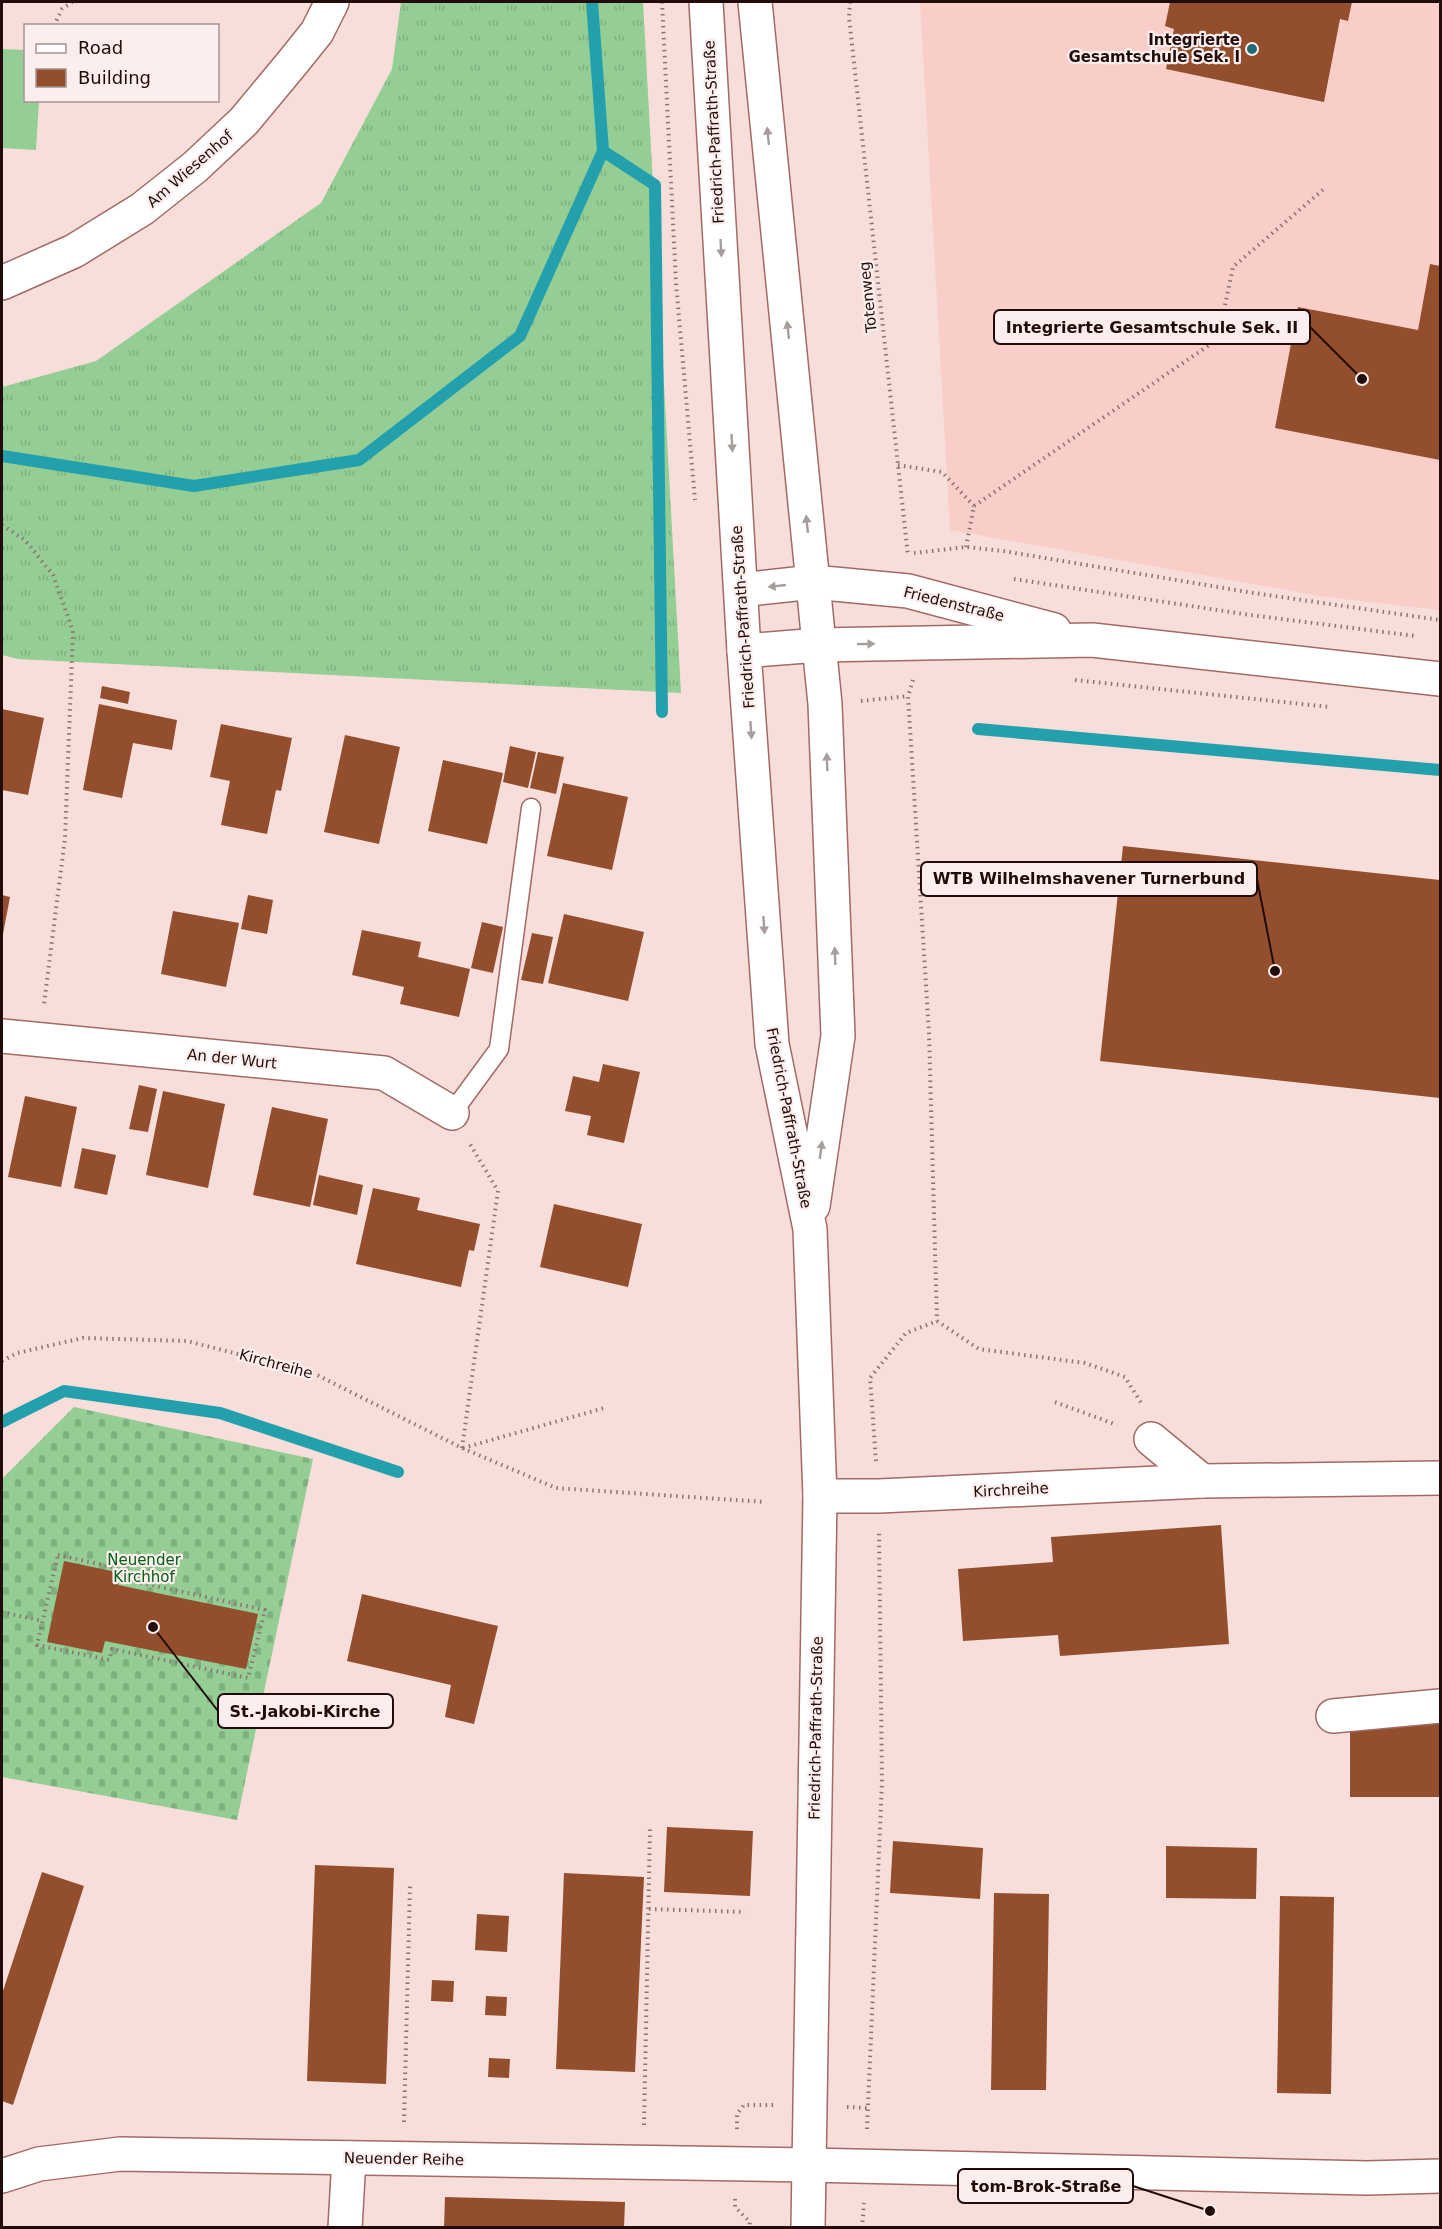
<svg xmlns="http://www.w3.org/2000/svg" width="1442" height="2229" viewBox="0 0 1442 2229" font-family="'DejaVu Sans',sans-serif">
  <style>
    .built { fill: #f9cec9 }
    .grass { fill: url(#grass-tufts) }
    .cemetery { fill: url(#cemetery-stones) }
    .pitch { fill: #94ce95 }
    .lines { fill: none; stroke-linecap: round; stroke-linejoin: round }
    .stream { stroke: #23a0ac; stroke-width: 12 }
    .building { fill: #934e2d }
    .service-casing { stroke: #a26a65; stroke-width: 21 }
    .minor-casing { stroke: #a26a65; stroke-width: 36 }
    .tertiary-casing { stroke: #a26a65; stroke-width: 36 }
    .secondary-casing { stroke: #a26a65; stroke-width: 36 }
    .path { stroke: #8a7371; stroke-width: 4; stroke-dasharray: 1.5 4.5; stroke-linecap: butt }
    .service { stroke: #fff; stroke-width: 18 }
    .minor { stroke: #fff; stroke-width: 33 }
    .tertiary { stroke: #fff; stroke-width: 33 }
    .secondary { stroke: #fff; stroke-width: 33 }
    .oneway { fill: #a69e9d }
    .poi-dot { fill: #1f6b72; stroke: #fceeed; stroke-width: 2 }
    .labels { text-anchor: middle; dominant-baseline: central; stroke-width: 4.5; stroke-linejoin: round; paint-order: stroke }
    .poi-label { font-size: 15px; font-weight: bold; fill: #210c0b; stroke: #fceeed; text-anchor: end }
    .street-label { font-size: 15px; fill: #210c0b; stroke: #fceeed }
    .park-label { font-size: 15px; fill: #005f15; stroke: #fceeed }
    .leader { fill: none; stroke: #210c0b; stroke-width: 2 }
    .callout-dot { fill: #210c0b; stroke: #fceeed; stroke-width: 2 }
    .callout { fill: #fceeed; stroke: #210c0b; stroke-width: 2 }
    .callout-label { font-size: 16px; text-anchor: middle; font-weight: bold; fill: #210c0b }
  </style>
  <defs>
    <pattern id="grass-tufts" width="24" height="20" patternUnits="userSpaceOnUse" patternTransform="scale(1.5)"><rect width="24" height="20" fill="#94ce95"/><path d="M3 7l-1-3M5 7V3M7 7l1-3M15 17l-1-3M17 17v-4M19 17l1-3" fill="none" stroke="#7fb07f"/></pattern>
    <pattern id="cemetery-stones" width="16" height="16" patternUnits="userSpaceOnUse" patternTransform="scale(1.5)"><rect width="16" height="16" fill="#94ce95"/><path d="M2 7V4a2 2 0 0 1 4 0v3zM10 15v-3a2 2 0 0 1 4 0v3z" fill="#7fb07f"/></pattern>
  </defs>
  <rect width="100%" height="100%" fill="#f8dedb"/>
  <path class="built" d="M920,2H1440V610L1325,597L950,530Z"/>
  <path class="grass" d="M401,2H643L681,693L18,659L2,655V387L96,361L321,203L392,69Z"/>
  <path class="cemetery" d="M74,1407L313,1459L237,1820L2,1777V1479Z"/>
  <path class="pitch" d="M2,49L25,50L26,100L39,101L36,150L2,148Z"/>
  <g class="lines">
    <g class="stream">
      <path d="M603,151L655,185L662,712"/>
      <path d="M2,456L194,486L359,460L520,336L603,151L592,2"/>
      <path d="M978,729L1440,770"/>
      <path d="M2,1422L64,1391L220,1413L398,1472"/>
    </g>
  </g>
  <g class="building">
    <path d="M1170,2H1352L1348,21L1340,19L1324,102L1166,69L1174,29L1165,26Z"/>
    <path d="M1430,264L1440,266V460L1275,428L1298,307L1418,330Z"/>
    <path d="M102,686L130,692L128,704L100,698Z"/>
    <path d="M99,704L177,720L172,750L133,743L122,798L83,790Z"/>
    <path d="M2,709L44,718L28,795L2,790Z"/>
    <path d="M221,724L292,738L281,791L276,790L267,834L221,825L230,781L210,777Z"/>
    <path d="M345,735L400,747L379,844L324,832Z"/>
    <path d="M510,746L536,752L528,788L503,782Z"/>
    <path d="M538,752L564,757L556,794L530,788Z"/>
    <path d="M443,760L503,773L487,844L428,831Z"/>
    <path d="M563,783L628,797L612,870L547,856Z"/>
    <path d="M1123,846L1440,880V1098L1100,1061Z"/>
    <path d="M2,895L10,897L3,934H2Z"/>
    <path d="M248,895L273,900L267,934L241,929Z"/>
    <path d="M173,911L239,923L226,987L161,974Z"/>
    <path d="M564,914L644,932L628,1001L548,983Z"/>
    <path d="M482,922L503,927L493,973L471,968Z"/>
    <path d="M362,930L421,942L418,957L470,969L459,1017L400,1004L404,987L352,975Z"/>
    <path d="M532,933L553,937L543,984L521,980Z"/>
    <path d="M603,1064L640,1072L624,1143L587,1135L591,1116L565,1111L573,1076L599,1082Z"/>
    <path d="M139,1085L157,1089L148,1132L129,1129Z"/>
    <path d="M163,1091L225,1104L208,1188L146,1175Z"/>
    <path d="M25,1096L77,1107L61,1187L8,1177Z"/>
    <path d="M272,1107L328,1119L310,1207L253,1195Z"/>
    <path d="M82,1148L116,1155L107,1195L74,1188Z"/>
    <path d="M319,1175L363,1185L357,1215L313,1205Z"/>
    <path d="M373,1188L420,1198L417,1210L480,1224L474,1251L469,1250L461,1287L356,1264Z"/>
    <path d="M554,1204L642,1224L628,1287L540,1267Z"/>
    <path d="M1221,1525L1229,1644L1060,1656L1058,1635L963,1641L958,1569L1053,1562L1051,1537Z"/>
    <path d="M64,1561L121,1573L118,1585L258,1614L246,1669L105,1641L102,1653L47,1642Z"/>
    <path d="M362,1594L498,1626L474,1724L445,1717L451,1685L347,1661Z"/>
    <rect x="1350" y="1722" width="90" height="75"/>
    <path d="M667,1827L753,1831L750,1896L664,1892Z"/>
    <path d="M893,1841L983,1848L980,1899L890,1893Z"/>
    <path d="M1166,1846L1257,1848L1256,1899L1166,1898Z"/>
    <path d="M315,1865L394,1868L386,2084L307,2081Z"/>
    <path d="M42,1872L84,1886L13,2105L2,2101V1994Z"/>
    <path d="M564,1873L644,1877L635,2072L556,2069Z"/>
    <path d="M994,1893L1049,1894L1046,2090H991Z"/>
    <path d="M1280,1896L1334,1897L1331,2094L1277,2093Z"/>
    <path d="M477,1914L509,1916L507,1952L475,1950Z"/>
    <path d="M432,1980L454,1981L453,2002L431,2001Z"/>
    <path d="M486,1996L507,1997L506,2016L485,2015Z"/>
    <path d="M489,2058L510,2059L509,2078L488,2077Z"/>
    <path d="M445,2197L625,2202L624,2228H444Z"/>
  </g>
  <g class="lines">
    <defs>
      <path id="service" d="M452,1113L499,1049L531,808"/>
      <g id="minor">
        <path d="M2,283L74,251L142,209L195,167L244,121L293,62L317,32L332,2"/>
        <path d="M2,1036L384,1073L452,1113"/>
        <path d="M1151,1439L1202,1481"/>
        <path d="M820,1496H879L1202,1481L1440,1478"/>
        <path d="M1333,1716L1440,1706"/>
        <path d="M2,2176L39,2164L120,2154L809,2165"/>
        <path d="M345,2228L349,2158"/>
      </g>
      <path id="tertiary" d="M809,2165L1367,2178L1440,2176"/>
      <g id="secondary">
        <path d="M706,2L744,651L772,1044L810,1229L820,1496L808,2228"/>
        <path d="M755,2L825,704L838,1036L813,1206"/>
        <path d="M741,590L813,582L908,591L1054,630"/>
        <path d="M744,651L819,645L1092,640L1440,679"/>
      </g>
    </defs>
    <use href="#service" class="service-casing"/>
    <use href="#minor" class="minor-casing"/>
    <use href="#tertiary" class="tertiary-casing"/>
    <use href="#secondary" class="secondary-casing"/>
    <g class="path">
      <path d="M662,2L676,283L695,500"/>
      <path d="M850,2L849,17L908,556"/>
      <path d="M54,26L62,9L72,2"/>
      <path d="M898,465L942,472L974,506"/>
      <path d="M2,525L25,540L53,575L73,631L65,838L44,1004"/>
      <path d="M966,547L974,506L1218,339L1233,267L1325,188"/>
      <path d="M914,553L966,547L1003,551L1254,593L1440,620"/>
      <path d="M1014,579L1250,615L1416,636"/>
      <path d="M913,680L908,696L929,1034L937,1321"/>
      <path d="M1075,680L1330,707"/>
      <path d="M861,701L908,696"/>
      <path d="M937,1321L979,1349L1085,1363L1125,1377L1143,1406"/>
      <path d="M2,1361L17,1353L83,1338L187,1341L315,1374L462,1448L556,1488L765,1502"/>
      <path d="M1055,1402L1117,1425"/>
      <path d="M462,1448L498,1191L470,1144"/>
      <path d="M463,1448L604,1408"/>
      <path d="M876,1461L870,1378L906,1333L937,1321"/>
      <path d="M58,1555L126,1570L124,1579L265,1610L248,1678L112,1649L109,1660L37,1645Z"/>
      <path d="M2,1612L42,1621"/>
      <path d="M649,1909L745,1912"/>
      <path d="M847,2107L868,2108"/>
      <path d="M404,2122L410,1886"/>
      <path d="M644,2125L650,1829"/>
      <path d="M737,2129V2114L744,2105H774"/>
      <path d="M867,2129L882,1782L879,1531"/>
      <path d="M735,2199V2207L750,2222L749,2228"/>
      <path d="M862,2228L864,2203"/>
    </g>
    <use href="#service" class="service"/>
    <use href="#minor" class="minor"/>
    <use href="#tertiary" class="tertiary"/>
    <use href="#secondary" class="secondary"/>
  </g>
  <defs><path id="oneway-solid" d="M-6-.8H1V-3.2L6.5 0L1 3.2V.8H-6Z" transform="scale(1.5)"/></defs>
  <g class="oneway">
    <use href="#oneway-solid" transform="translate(768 136) rotate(-96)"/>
    <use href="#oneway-solid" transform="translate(721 248) rotate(87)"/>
    <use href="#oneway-solid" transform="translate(788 330) rotate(-96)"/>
    <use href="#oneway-solid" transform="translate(732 443) rotate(87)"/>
    <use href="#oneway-solid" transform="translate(807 524) rotate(-96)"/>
    <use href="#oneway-solid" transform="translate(777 586) rotate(174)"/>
    <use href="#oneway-solid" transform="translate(866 644) rotate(-1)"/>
    <use href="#oneway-solid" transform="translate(751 730) rotate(86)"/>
    <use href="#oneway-solid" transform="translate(827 762) rotate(-92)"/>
    <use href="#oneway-solid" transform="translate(764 925) rotate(86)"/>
    <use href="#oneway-solid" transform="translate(835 956) rotate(-92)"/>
    <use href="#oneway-solid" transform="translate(821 1150) rotate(-82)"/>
  </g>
  <circle class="poi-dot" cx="1252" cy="49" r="6"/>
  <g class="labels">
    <g class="poi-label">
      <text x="1240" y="40">Integrierte<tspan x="1240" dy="17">Gesamtschule Sek. I</tspan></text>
    </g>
    <g class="street-label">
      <text transform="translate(714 132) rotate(-93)">Friedrich-Paffrath-Straße</text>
      <text transform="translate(190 169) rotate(-41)">Am Wiesenhof</text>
      <text transform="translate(868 297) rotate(-96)">Totenweg</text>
      <text transform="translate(954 604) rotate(14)">Friedenstraße</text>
      <text transform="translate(743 617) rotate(-94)">Friedrich-Paffrath-Straße</text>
      <text transform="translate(232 1059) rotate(6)">An der Wurt</text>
      <text transform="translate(789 1118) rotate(79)">Friedrich-Paffrath-Straße</text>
      <text transform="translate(276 1364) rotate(15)">Kirchreihe</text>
      <text transform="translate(1011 1490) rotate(-3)">Kirchreihe</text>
      <text transform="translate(816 1728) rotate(-89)">Friedrich-Paffrath-Straße</text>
      <text transform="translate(404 2159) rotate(1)">Neuender Reihe</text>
    </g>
    <g class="park-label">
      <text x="144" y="1560">Neuender<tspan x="144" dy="17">Kirchhof</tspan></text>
    </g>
  </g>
  <path class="leader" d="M1362 379L1310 327M1275 971L1257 879M153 1627L218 1711M1210 2211L1133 2186"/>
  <g class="callout-dot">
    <circle cx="1362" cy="379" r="6"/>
    <circle cx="1275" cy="971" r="6"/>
    <circle cx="153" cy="1627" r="6"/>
    <circle cx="1210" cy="2211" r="6"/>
  </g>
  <g class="callout">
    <rect x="994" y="310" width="316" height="34" rx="6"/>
    <rect x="921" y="862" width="336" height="34" rx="6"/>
    <rect x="218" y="1694" width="175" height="34" rx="6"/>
    <rect x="958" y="2169" width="175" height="34" rx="6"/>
  </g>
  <g class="callout-label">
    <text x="1152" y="333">Integrierte Gesamtschule Sek. II</text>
    <text x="1089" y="884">WTB Wilhelmshavener Turnerbund</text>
    <text x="305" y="1717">St.-Jakobi-Kirche</text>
    <text x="1046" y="2192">tom-Brok-Straße</text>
  </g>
  <rect width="1442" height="2229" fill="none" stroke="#210c0b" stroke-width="6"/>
  <rect x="24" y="24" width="195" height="78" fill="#fceeed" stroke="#a49493" stroke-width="1.5"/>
  <rect x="36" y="44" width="30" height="9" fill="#ffffff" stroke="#a49493" stroke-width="1.5"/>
  <text x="78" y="54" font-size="18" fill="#210c0b">Road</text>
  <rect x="36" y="69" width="30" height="18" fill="#934e2d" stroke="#a49493" stroke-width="1.5"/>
  <text x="78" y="84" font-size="18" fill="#210c0b">Building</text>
</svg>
